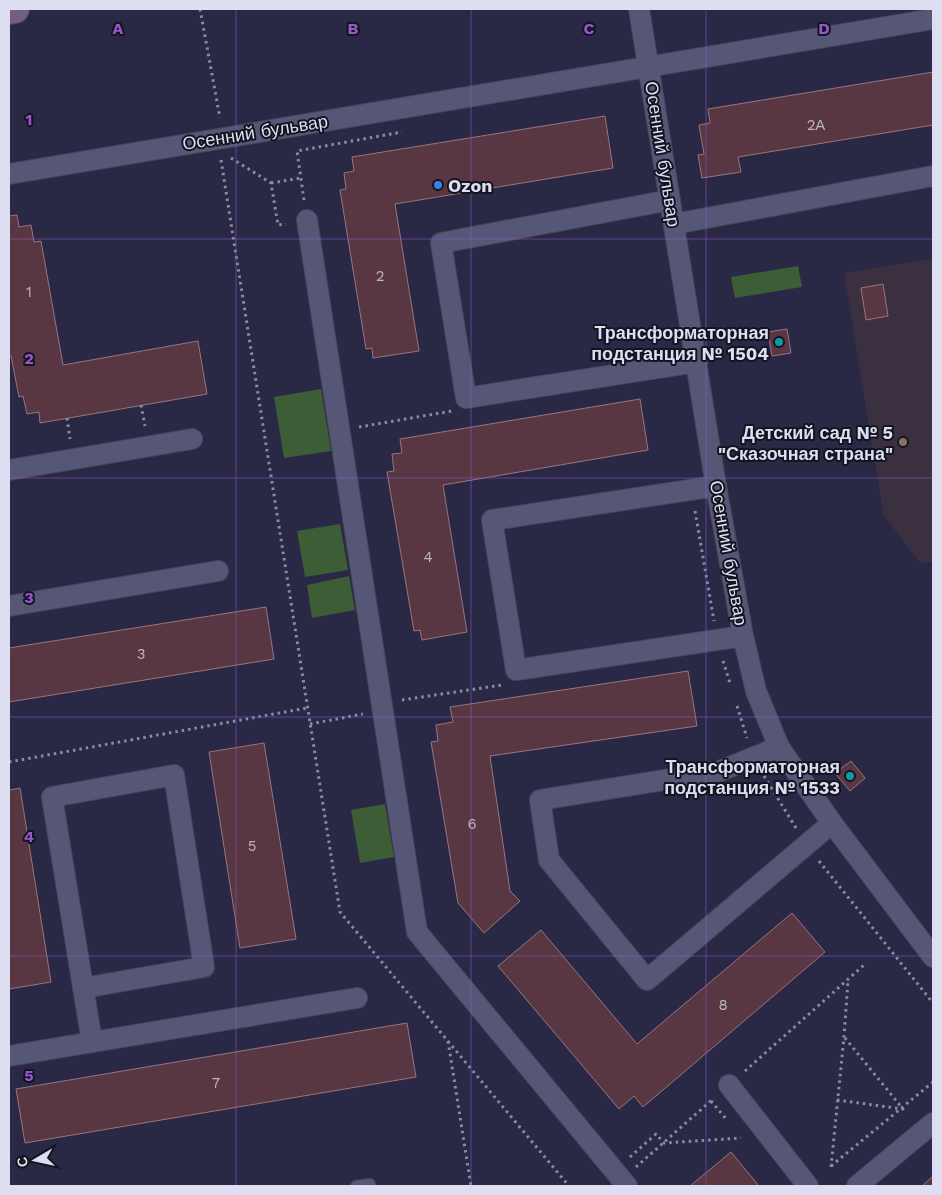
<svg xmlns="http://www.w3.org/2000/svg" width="942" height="1195" viewBox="0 0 942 1195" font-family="'Work Sans',sans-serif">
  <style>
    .education { fill: #3a303f }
    .green { fill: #3d5d36 }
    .building { fill: #583742; stroke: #9a7480 }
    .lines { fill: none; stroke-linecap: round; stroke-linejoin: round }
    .lane-casing { stroke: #48465e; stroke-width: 12 }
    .street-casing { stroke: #48465e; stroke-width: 22 }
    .secondary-casing { stroke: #48465e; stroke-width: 30 }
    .path { stroke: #8b8ba2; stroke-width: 3; stroke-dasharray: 2.5 4; stroke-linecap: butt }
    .lane { stroke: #565776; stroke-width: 10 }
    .street { stroke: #565776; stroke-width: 20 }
    .secondary { stroke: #735e86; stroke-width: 28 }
    .grid { fill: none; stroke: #9458cc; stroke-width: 1; stroke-opacity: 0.55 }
    .shop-dot { fill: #3f7fe0; stroke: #141420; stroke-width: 2 }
    .culture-dot { fill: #0f9aa8; stroke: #141420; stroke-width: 2 }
    .education-dot { fill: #8d6e63; stroke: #141420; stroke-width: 2 }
    .labels { text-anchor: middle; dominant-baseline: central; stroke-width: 4; stroke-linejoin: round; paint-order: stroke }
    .number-label { font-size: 15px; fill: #bcb4c5 }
    .street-label { font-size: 18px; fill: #dddef1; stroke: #141420 }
    .poi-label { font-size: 18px; font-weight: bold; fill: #dddef1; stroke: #141420; text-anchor: end }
    .grid-label { font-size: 16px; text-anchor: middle; font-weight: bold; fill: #9458cc; stroke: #141420; stroke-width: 4; stroke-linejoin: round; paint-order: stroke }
  </style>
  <rect width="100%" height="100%" fill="#292945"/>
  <path class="education" d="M933,259V561L921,564L884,516L844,273Z"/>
  <g class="green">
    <path d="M798,266L802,287L735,298L731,277Z"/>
    <path d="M321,389L331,451L284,458L274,397Z"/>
    <path d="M340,524L348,570L305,577L297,531Z"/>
    <path d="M349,576L355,610L312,618L307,585Z"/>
    <path d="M385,804L394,857L360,863L351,810Z"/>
  </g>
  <g class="building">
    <path d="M933,72V125L738,157L741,172L702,178L698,155L704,154L699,125L710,123L708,109Z"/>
    <path d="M605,116L613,168L395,204L419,351L373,358L372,348L366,349L340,190L346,189L344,173L354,171L352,157Z"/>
    <path d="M17,215L19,227L31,225L34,242L41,241L63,365L198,341L207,394L40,423L39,412L27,414L23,396L19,397L11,356H9V216Z"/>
    <path d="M883,284L888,316L866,320L861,288Z"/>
    <path d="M787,329L791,353L772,356L768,332Z"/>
    <path d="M640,399L648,450L443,485L467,632L422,640L420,630L414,631L387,472L394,471L392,454L402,453L400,439Z"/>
    <path d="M266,607L274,659L9,702V648Z"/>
    <path d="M688,671L697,726L490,756L510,891L520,901L484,933L458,903L431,742L438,741L436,725L453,722L450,707Z"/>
    <path d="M264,743L296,939L240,948L209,752Z"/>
    <path d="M851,761L865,778L850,791L835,773Z"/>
    <path d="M20,788L51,982L9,989V790Z"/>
    <path d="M792,913L825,952L643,1107L634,1096L619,1109L498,966L541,930L637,1044Z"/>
    <path d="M407,1023L416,1077L25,1143L16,1089Z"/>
    <path d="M731,1152L759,1186H690Z"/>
    <path d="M933,1176V1186H922Z"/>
  </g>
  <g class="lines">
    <defs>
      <path id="lane" d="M356,1186L370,1184V1186"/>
      <g id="street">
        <path d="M639,9L716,486L743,636L756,691L779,747L832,823L933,957"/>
        <path d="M9,174L933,19"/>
        <path d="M670,200L441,243L466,398L697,362"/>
        <path d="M307,220L417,932L627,1186"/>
        <path d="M674,224L933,176"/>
        <path d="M9,470L192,439"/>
        <path d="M716,486L492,520L516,670L743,636"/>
        <path d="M9,606L218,571"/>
        <path d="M779,747L720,771L540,800L549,860L647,980L832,823"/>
        <path d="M83,988L204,967L174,775L52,797L92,1042"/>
        <path d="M9,1056L357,998"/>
        <path d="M729,1085L808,1186"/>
        <path d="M857,1186L933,1123"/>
      </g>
      <path id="secondary" d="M9,10L15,9"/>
    </defs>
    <use href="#lane" class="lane-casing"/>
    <use href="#street" class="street-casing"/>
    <use href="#secondary" class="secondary-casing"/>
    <g class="path">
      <path d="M200,9L220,118"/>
      <path d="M231,158L271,183L278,225L286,224"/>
      <path d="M221,160L340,912L569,1186"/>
      <path d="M271,183L301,178"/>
      <path d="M304,200L297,151L402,132"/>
      <path d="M141,405L145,426"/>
      <path d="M67,418L70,439"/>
      <path d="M359,427L452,411"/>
      <path d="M695,511L714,621"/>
      <path d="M723,661L730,683"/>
      <path d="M402,700L502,685"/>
      <path d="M737,706L747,738"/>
      <path d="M310,724L363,714"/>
      <path d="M9,762L307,708"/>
      <path d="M764,776L796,828"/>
      <path d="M819,861L933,1003"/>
      <path d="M448,1041L471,1186"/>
      <path d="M745,1071L864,965"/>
      <path d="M837,1100L903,1109L845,1038"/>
      <path d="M711,1101L727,1120"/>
      <path d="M630,1157L656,1134L664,1143L741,1138"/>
      <path d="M831,1166L933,1082"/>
      <path d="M636,1167L714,1098"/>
      <path d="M831,1167L844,1037L848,981"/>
    </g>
    <use href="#lane" class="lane"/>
    <use href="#street" class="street"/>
    <use href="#secondary" class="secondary"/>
  </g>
  <path class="grid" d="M236,9V1186M471,9V1186M706,9V1186M9,239H933M9,478H933M9,717H933M9,956H933"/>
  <circle class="shop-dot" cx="438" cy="185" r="5"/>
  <g class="culture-dot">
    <circle cx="779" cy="342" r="5"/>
    <circle cx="850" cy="776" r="5"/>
  </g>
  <circle class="education-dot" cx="903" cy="442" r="5"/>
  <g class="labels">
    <g class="number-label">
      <text x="816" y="125">2А</text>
      <text x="380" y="276">2</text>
      <text x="29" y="292">1</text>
      <text x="428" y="557">4</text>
      <text x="141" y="654">3</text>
      <text x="472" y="824">6</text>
      <text x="252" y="846">5</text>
      <text x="723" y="1005">8</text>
      <text x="216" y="1083">7</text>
    </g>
    <g class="street-label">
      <text transform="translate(255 132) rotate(-9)">Осенний бульвар</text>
      <text transform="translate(663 154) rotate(81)">Осенний бульвар</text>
      <text transform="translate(729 553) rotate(80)">Осенний бульвар</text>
    </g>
    <g class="poi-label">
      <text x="448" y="185" text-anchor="start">Ozon</text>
      <text x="769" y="332">Трансформаторная<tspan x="769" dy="21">подстанция № 1504</tspan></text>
      <text x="893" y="432">Детский сад № 5<tspan x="893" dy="21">"Сказочная страна"</tspan></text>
      <text x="840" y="766">Трансформаторная<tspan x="840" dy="21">подстанция № 1533</tspan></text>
    </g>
  </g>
  <g class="grid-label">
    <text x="118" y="34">A</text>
    <text x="353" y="34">B</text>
    <text x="589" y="34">C</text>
    <text x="824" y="34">D</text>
    <text x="29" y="125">1</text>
    <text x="29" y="364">2</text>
    <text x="29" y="603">3</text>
    <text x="29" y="842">4</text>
    <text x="29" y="1081">5</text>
  </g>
  <rect width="942" height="1195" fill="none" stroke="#dddef1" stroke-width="20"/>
  <g transform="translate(35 1160) rotate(261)" stroke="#141420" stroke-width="4" paint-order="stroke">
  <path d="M0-4L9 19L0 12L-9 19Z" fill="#dddef1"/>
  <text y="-8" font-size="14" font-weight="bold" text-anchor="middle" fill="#dddef1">С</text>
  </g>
</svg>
